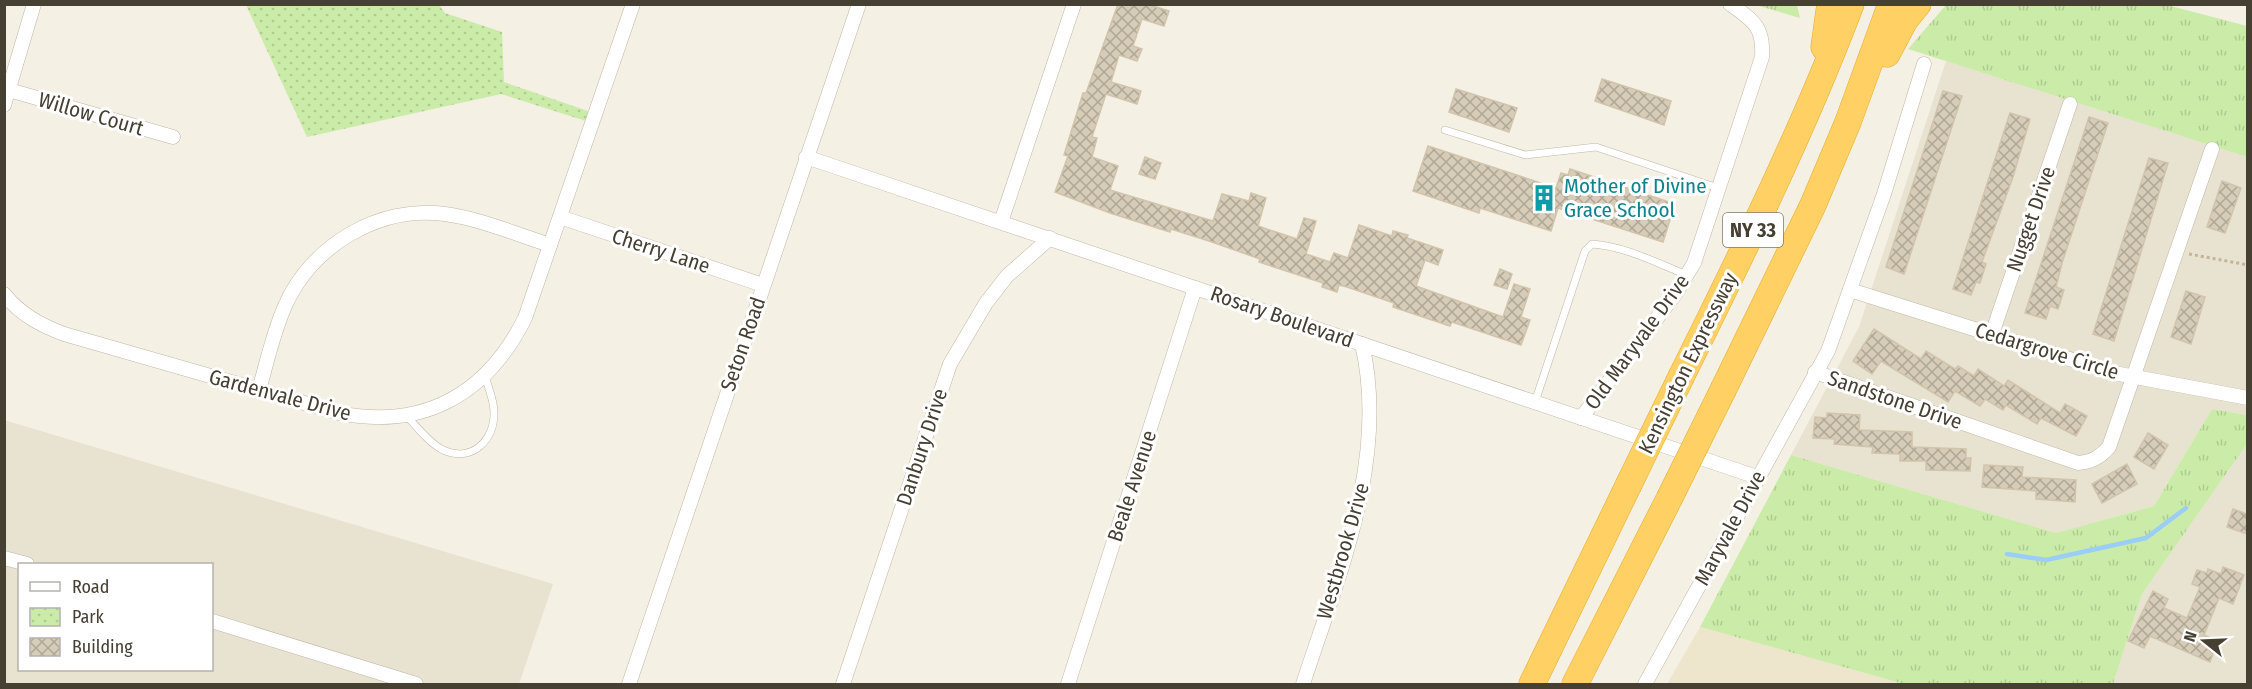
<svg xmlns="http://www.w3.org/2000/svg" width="2252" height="689" viewBox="0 0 2252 689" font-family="'Fira Sans Condensed',sans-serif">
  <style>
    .residential { fill: #e8e2d1; fill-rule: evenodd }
    .education { fill: #eee6cc }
    .grass { fill: url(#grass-tufts) }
    .park { fill: url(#park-dots) }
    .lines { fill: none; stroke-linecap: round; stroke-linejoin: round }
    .stream { stroke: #9acdf7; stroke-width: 4.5 }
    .building { fill: url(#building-cross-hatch); stroke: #d2c4ab; stroke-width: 1.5 }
    .service-casing { stroke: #c0b8a6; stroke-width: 8 }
    .minor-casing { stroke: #c0b8a6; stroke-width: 15 }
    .motorway-casing { stroke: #ecaa26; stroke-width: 27 }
    .path { stroke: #c3b596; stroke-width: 3; stroke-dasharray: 3 3; stroke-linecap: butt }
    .service { stroke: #fff; stroke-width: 7 }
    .minor { stroke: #fff; stroke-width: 14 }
    .motorway { stroke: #ffd164; stroke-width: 26 }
    .motorway-bridge-casing { stroke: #ecaa26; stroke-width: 27; stroke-linecap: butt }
    .motorway-bridge { stroke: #ffd164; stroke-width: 26 }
    .labels { text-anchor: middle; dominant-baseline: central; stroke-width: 6; stroke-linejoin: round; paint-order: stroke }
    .shield { fill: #fff; stroke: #7e7970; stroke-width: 1.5 }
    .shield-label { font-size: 20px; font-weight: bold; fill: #464033 }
    .street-label { font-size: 21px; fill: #464033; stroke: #fff }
    .culture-label { font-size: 21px; fill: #0d838f; stroke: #fff; text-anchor: start }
  </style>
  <defs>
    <pattern id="grass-tufts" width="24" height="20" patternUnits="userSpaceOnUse" patternTransform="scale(1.5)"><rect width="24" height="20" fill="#cbeca8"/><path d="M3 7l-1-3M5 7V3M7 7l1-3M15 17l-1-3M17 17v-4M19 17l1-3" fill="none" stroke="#b0cb91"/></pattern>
    <pattern id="park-dots" width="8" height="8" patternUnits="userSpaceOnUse" patternTransform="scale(1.5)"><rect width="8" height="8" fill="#cbeca8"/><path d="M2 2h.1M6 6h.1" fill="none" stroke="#b0cb91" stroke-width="1.8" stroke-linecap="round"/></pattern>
    <pattern id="building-cross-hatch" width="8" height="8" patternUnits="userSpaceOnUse" patternTransform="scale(1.5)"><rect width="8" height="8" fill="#d6ccb8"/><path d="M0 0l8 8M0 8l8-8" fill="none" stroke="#afa796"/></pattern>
  </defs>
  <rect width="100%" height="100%" fill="#f4f0e4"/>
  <g class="residential">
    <path d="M1946,61L2247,157V415L2212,409L2154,506L2056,533L1791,455L1859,327Z"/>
    <path d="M4,420L553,584L519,684H5ZM20,564H212V670H20Z"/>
    <path d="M2247,444V684H2113L2142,594Z"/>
  </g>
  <path class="education" d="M1700,627L1904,684H1667Z"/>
  <g class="grass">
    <path d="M1756,5H1797L1800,18Z"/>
    <path d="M1946,5H2167L2247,26V157L1908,49Z"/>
    <path d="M2212,409L2247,415V444L2142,594L2113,684H1904L1700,627L1791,455L2056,533L2154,506Z"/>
  </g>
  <path class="park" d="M246,5H439L445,13L502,32L504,82L588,111L586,121L501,94L307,137Z"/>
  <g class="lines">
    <path class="stream" d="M2007,554L2046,560L2146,538L2186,508"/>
  </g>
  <g class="building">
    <path d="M1118,4L1150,5L1169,11L1164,26L1142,19L1133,46L1142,49L1137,61L1119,55L1111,82L1141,91L1137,104L1106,94L1092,137L1097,138L1092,157L1118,166L1110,190L1213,221L1222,194L1249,201L1251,193L1266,198L1258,226L1297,239L1304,218L1316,221L1306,254L1330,262L1334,253L1348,258L1359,225L1392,236L1393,231L1408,235L1407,238L1443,250L1438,265L1425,260L1416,286L1503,317L1514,284L1530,289L1521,317L1530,320L1521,345L1452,322L1450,326L1393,307L1394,303L1347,287L1339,285L1337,292L1322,287L1323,283L1259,262L1260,259L1212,242L1171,229L1170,232L1110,213L1055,192L1068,156L1064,155L1083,93H1086Z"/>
    <path d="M1602,79L1671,101L1664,125L1595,101Z"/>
    <path d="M1456,89L1517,108L1509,132L1449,112Z"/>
    <path d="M1943,91L1962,96L1904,274L1886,267Z"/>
    <path d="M2010,113L2030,119L2013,177L1982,262L1986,264L1980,283L1976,282L1971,295L1953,289Z"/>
    <path d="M2089,117L2108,123L2062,263L2056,287L2064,290L2058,309L2050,306L2046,319L2025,313Z"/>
    <path d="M1428,146L1556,188L1561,173L1568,175L1570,169L1675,204L1663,242L1558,208L1551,231L1480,208L1479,213L1413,191Z"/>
    <path d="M1145,157L1161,163L1155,179L1139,174Z"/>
    <path d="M2149,158L2168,163L2114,341L2093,334Z"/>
    <path d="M2222,181L2241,188L2225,233L2207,227Z"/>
    <path d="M1500,269L1512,274L1507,289L1494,285Z"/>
    <path d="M2186,291L2205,297L2191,344L2171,337Z"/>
    <path d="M1874,329L1921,359L1926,351L1955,369L1958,366L1974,376L1978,369L2004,386L2008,380L2060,413L2065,404L2087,416L2076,436L2041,418L2037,424L2006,405L2003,410L1985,399L1980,406L1955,391L1948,402L1881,361L1872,374L1853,361Z"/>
    <path d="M1827,413L1860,415L1859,430L1912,432V447L1966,449V458H1971L1970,471L1926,470V461H1900V454L1872,453L1873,447L1834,444L1835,439L1813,438L1815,417L1827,418Z"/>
    <path d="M2148,433L2168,445L2154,469L2134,457Z"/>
    <path d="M2127,464L2137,484L2102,503L2092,484Z"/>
    <path d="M1984,465L2023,467L2022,477L2076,480L2075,502L2036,499V491L1982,487Z"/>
    <path d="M2233,509L2247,514V534L2227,527Z"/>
    <path d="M2223,567L2244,575L2233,604L2219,598L2204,635L2218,641L2210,662L2150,636L2144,648L2128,641L2153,591L2168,599L2164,608L2187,618L2200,587L2192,584L2197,570L2207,573L2208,569L2221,574Z"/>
  </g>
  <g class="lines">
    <defs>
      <g id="service">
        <path d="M1445,130L1525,155L1596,147L1718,188"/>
        <path d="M1535,402L1585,251L1592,244C1624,246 1657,263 1687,275"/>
        <path d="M406,415C416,426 429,443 443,450C472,463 495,440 494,412C494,400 488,387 485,376"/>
      </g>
      <g id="minor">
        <path d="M9,90L173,137"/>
        <path d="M4,105L34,4"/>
        <path d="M806,157L1757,477"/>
        <path d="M560,217L763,285"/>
        <path d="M1001,222L1074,4"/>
        <path d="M1850,290L2114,373L2248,398"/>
        <path d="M4,294C20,314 40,325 64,334L339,413C424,430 487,394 525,318L633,4"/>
        <path d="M1992,334L2070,104"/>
        <path d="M1815,372L2078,463C2092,462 2100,457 2109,447L2212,149"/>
        <path d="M259,390C267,362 273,333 285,306C311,246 379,205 445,214C481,219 516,234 550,245"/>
        <path d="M1581,418L1676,293L1694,263L1762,57C1764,27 1754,21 1730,4"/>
        <path d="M4,558L27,564"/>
        <path d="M212,621L416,684"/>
        <path d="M629,684L859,4"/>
        <path d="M843,684L950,364L986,303L1007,276L1050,238"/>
        <path d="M1068,684L1195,288"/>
        <path d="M1303,684C1338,576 1389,459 1362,344"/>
        <path d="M1645,684L1828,351L1884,194L1924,64"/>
      </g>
      <g id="motorway">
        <path d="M1824,47L1830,4"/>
        <path d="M1887,54L1905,20L1918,4"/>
        <path d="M1682,375C1742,254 1803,131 1851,4"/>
        <path d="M1724,388L1813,205L1848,122L1891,4"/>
        <path d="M1532,684L1628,486"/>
        <path d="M1575,684L1669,499"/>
      </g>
    </defs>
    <use href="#service" class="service-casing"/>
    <use href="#minor" class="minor-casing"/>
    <use href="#motorway" class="motorway-casing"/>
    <path class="path" d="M2189,254L2248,265"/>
    <use href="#service" class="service"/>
    <use href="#minor" class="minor"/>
    <use href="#motorway" class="motorway"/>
    <defs>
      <g id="motorway-bridge">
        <path d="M1628,486L1682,375"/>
        <path d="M1669,499L1724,388"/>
      </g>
    </defs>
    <use href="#motorway-bridge" class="motorway-bridge-casing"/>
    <use href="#motorway-bridge" class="motorway-bridge"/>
  </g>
  <defs>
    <symbol id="building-bare" viewBox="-9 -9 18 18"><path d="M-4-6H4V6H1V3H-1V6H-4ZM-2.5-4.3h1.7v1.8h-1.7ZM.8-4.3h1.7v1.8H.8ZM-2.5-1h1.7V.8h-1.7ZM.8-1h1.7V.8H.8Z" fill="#0f9aa8" stroke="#fff" stroke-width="2.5" paint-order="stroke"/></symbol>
  </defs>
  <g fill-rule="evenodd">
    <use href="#building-bare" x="1525" y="179" width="38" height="38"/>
  </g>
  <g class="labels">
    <rect class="shield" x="1723" y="213" width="60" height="34" rx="4.5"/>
    <g class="shield-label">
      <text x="1753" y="230">NY 33</text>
    </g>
    <g class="street-label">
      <text transform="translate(91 114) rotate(16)">Willow Court</text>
      <text transform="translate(2031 219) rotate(-71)">Nugget Drive</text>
      <text transform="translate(661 251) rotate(18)">Cherry Lane</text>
      <text transform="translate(1282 317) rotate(19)">Rosary Boulevard</text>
      <text transform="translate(1637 342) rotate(-54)">Old Maryvale Drive</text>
      <text transform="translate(743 344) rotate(-71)">Seton Road</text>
      <text transform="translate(2047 351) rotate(17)">Cedargrove Circle</text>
      <text transform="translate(1688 363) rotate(-64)">Kensington Expressway</text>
      <text transform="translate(280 395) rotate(15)">Gardenvale Drive</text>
      <text transform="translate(1895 400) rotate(19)">Sandstone Drive</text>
      <text transform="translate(922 447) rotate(-72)">Danbury Drive</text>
      <text transform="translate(1132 486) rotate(-72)">Beale Avenue</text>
      <text transform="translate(1730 528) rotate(-62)">Maryvale Drive</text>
      <text transform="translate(1343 551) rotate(-74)">Westbrook Drive</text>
    </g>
    <g class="culture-label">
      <text x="1564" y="186">Mother of Divine<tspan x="1564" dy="24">Grace School</tspan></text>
    </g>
  </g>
  <rect width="2252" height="689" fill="none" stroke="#464033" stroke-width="12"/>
  <rect x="18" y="563" width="195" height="108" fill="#ffffff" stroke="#b5b3ad" stroke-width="1.5"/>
  <rect x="30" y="582" width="30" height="9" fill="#ffffff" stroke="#b5b3ad" stroke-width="1.5"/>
  <text x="72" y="593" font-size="18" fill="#464033">Road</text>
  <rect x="30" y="608" width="30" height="18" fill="url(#park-dots)" stroke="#b5b3ad" stroke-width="1.5"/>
  <text x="72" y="623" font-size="18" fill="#464033">Park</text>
  <rect x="30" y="638" width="30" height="18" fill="url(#building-cross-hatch)" stroke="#b5b3ad" stroke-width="1.5"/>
  <text x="72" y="653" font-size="18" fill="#464033">Building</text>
  <g transform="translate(2204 641) rotate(288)" stroke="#ffffff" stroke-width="4.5" paint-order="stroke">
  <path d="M0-4.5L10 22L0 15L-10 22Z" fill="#464033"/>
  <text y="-9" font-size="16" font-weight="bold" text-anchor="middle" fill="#464033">N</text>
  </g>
</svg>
